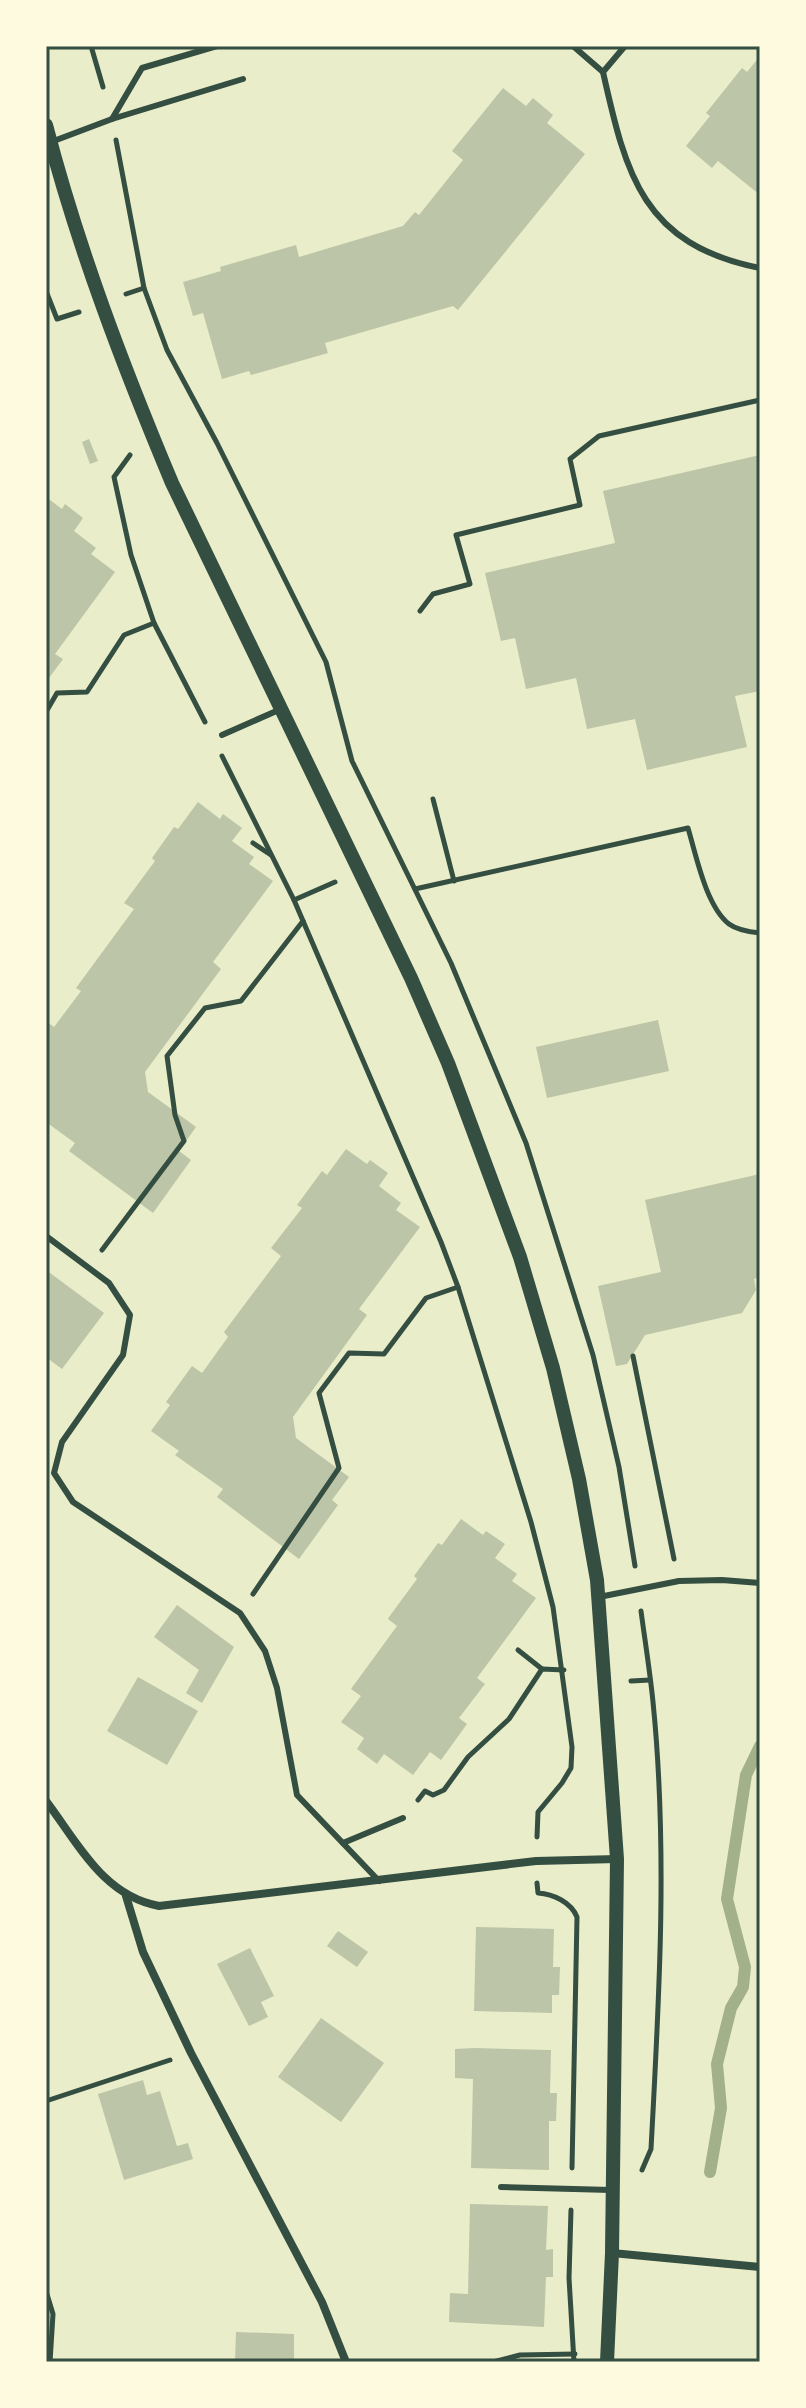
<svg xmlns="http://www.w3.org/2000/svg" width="806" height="2408" viewBox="0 0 806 2408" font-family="Karla,sans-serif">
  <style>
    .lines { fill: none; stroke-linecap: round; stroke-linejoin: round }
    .stream { stroke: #a3b18a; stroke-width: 12 }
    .building { fill: #bcc5a7 }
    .path { stroke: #344e41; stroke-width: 5 }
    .service { stroke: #344e41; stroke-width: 6 }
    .minor { stroke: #344e41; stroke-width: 8 }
    .tertiary { stroke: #344e41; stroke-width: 14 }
    .neatline { fill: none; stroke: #344e41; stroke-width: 3 }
  </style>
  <rect width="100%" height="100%" fill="#e9edc9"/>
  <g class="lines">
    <path class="stream" d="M710,2172L721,2108L717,2064L731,2008L743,1987L745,1967L727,1899L746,1775L760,1746"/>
  </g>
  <g class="building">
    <path d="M760,56V195L718,161L712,168L686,146L710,116L706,113L742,68L747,72Z"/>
    <path d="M503,88L526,106L533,98L553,115L547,123L585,154L458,310L453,306L325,343L328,353L251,375L249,371L222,379L203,313L193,316L183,282L221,271L220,267L296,245L299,257L403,226L415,212L419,215L463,160L452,151Z"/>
    <path d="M89,439L98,461L90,464L82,442Z"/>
    <path d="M760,455V691L735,696L747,747L647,770L635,719L587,729L576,678L526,689L515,638L501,641L485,573L615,543L603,491Z"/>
    <path d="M46,497L62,509L65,504L83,518L74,531L96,548L91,554L115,572L55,654L63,659L46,682Z"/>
    <path d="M198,802L220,819L223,814L242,828L232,841L254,857L249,864L273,881L213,962L221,969L145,1072L148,1092L196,1127L179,1151L191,1160L153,1213L69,1151L75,1143L46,1122V1021L54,1027L81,991L76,988L134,909L124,903L155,861L152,858L174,827L178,829Z"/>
    <path d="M658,1020L669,1071L547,1098L536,1047Z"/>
    <path d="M346,1149L367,1164L370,1160L388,1173L379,1186L401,1203L396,1210L420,1227L359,1309L367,1315L293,1417L296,1438L349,1477L332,1500L338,1505L299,1559L217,1497L223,1489L175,1455L179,1451L151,1431L170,1405L166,1402L192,1366L202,1373L228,1337L224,1332L281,1256L271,1248L302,1208L297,1205L322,1171L327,1175Z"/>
    <path d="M760,1174V1277L754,1279L756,1290L742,1313L645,1335L627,1364L616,1366L598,1286L661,1272L645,1200Z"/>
    <path d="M46,1270L104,1313L62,1369L46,1357Z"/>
    <path d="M461,1519L483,1535L486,1531L505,1544L495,1558L517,1574L512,1581L536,1598L477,1678L485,1684L459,1718L467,1724L441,1760L430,1752L413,1775L384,1754L377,1764L357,1749L364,1738L341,1722L361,1696L351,1689L397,1626L388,1619L389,1617L417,1579L414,1576L438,1543L442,1545Z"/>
    <path d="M177,1605L234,1647L202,1703L186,1693L199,1670L154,1637Z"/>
    <path d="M138,1677L198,1711L167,1765L107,1731Z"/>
    <path d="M476,1927L554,1929L553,1967H560L559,1995H552V2013L474,2011Z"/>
    <path d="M338,1931L368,1952L357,1967L327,1946Z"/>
    <path d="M250,1948L274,1996L261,2002L268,2017L249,2026L217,1964Z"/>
    <path d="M321,2018L384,2063L341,2122L278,2077Z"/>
    <path d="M474,2048L551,2050L550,2093H557L556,2121H549V2170L471,2168L473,2079L455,2078V2049Z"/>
    <path d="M143,2080L147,2095L160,2091L177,2146L188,2143L193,2159L124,2180L98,2094Z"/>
    <path d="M470,2204L548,2206L546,2250L553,2249V2277H546L544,2327L449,2322L450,2293L468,2294Z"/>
    <path d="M236,2332L294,2334V2362H235Z"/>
  </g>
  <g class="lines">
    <g class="path">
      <path d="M91,46L103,87"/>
      <path d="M116,140L144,288L126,294"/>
      <path d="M144,288L167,350L217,443L326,662L352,761L451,963L526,1143L593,1355L619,1467L635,1566"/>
      <path d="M46,291L57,319L79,312"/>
      <path d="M130,455L114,477L131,555L154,623L205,722"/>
      <path d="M420,611L433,594L470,584L456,535L580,505L570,459L599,436L760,400"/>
      <path d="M46,712L57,693L87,692L124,635L154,623"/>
      <path d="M222,756L294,900L441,1242L458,1287L531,1522L553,1607L572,1747L571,1768L562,1783L538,1812L537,1837"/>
      <path d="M433,799L454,881"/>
      <path d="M253,843L271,855"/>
      <path d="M415,889L688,828C696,855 706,906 729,924C737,930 750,932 760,933"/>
      <path d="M294,900L335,882"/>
      <path d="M102,1250L184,1141L175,1115L167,1056L205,1008L241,1001L303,921"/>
      <path d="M633,1356L674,1559"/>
      <path d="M253,1594L339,1468L319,1393L349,1353L384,1354L426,1298L458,1287"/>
      <path d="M641,1611C645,1641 650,1672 653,1702C668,1850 659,2001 651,2149L642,2170"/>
      <path d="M518,1650L542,1669"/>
      <path d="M631,1681L650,1680"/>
      <path d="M418,1800L425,1791L433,1795L444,1790L468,1757L509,1719L542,1669L564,1670"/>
      <path d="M537,1883L538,1893C553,1894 571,1902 577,1917L572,2168"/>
      <path d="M46,2101L170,2060"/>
      <path d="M571,2210L569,2278L574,2362"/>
      <path d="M46,2291L53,2314L50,2362"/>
      <path d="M493,2362L520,2355L575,2354"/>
    </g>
    <g class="service">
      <path d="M573,46L603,72"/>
      <path d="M625,46L603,72C626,175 643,245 760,268"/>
      <path d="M112,119L243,79"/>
      <path d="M51,142L112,119L142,68L217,46"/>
      <path d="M222,735L281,709"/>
      <path d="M46,1236L109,1283L130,1315L123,1355L62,1442L54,1473L73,1502L240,1613L265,1651L277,1688L297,1795L379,1881"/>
      <path d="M599,1597L679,1581L722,1580L760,1583"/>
      <path d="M343,1843L403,1818"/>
      <path d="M501,2187L611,2190"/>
    </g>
    <g class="minor">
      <path d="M46,1801C78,1843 103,1896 159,1906L536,1861L617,1859"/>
      <path d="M126,1896L143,1952L191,2053L322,2302L346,2362"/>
      <path d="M612,2253L760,2267"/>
    </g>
    <path class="tertiary" d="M46,125C78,248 123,366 172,483L411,978L448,1063L520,1257L553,1368L579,1479L597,1580L617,1859L612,2253L607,2362"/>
  </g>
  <rect width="806" height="2408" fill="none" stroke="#fefae0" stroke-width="96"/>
  <rect x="48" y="48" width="710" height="2312" class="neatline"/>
</svg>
